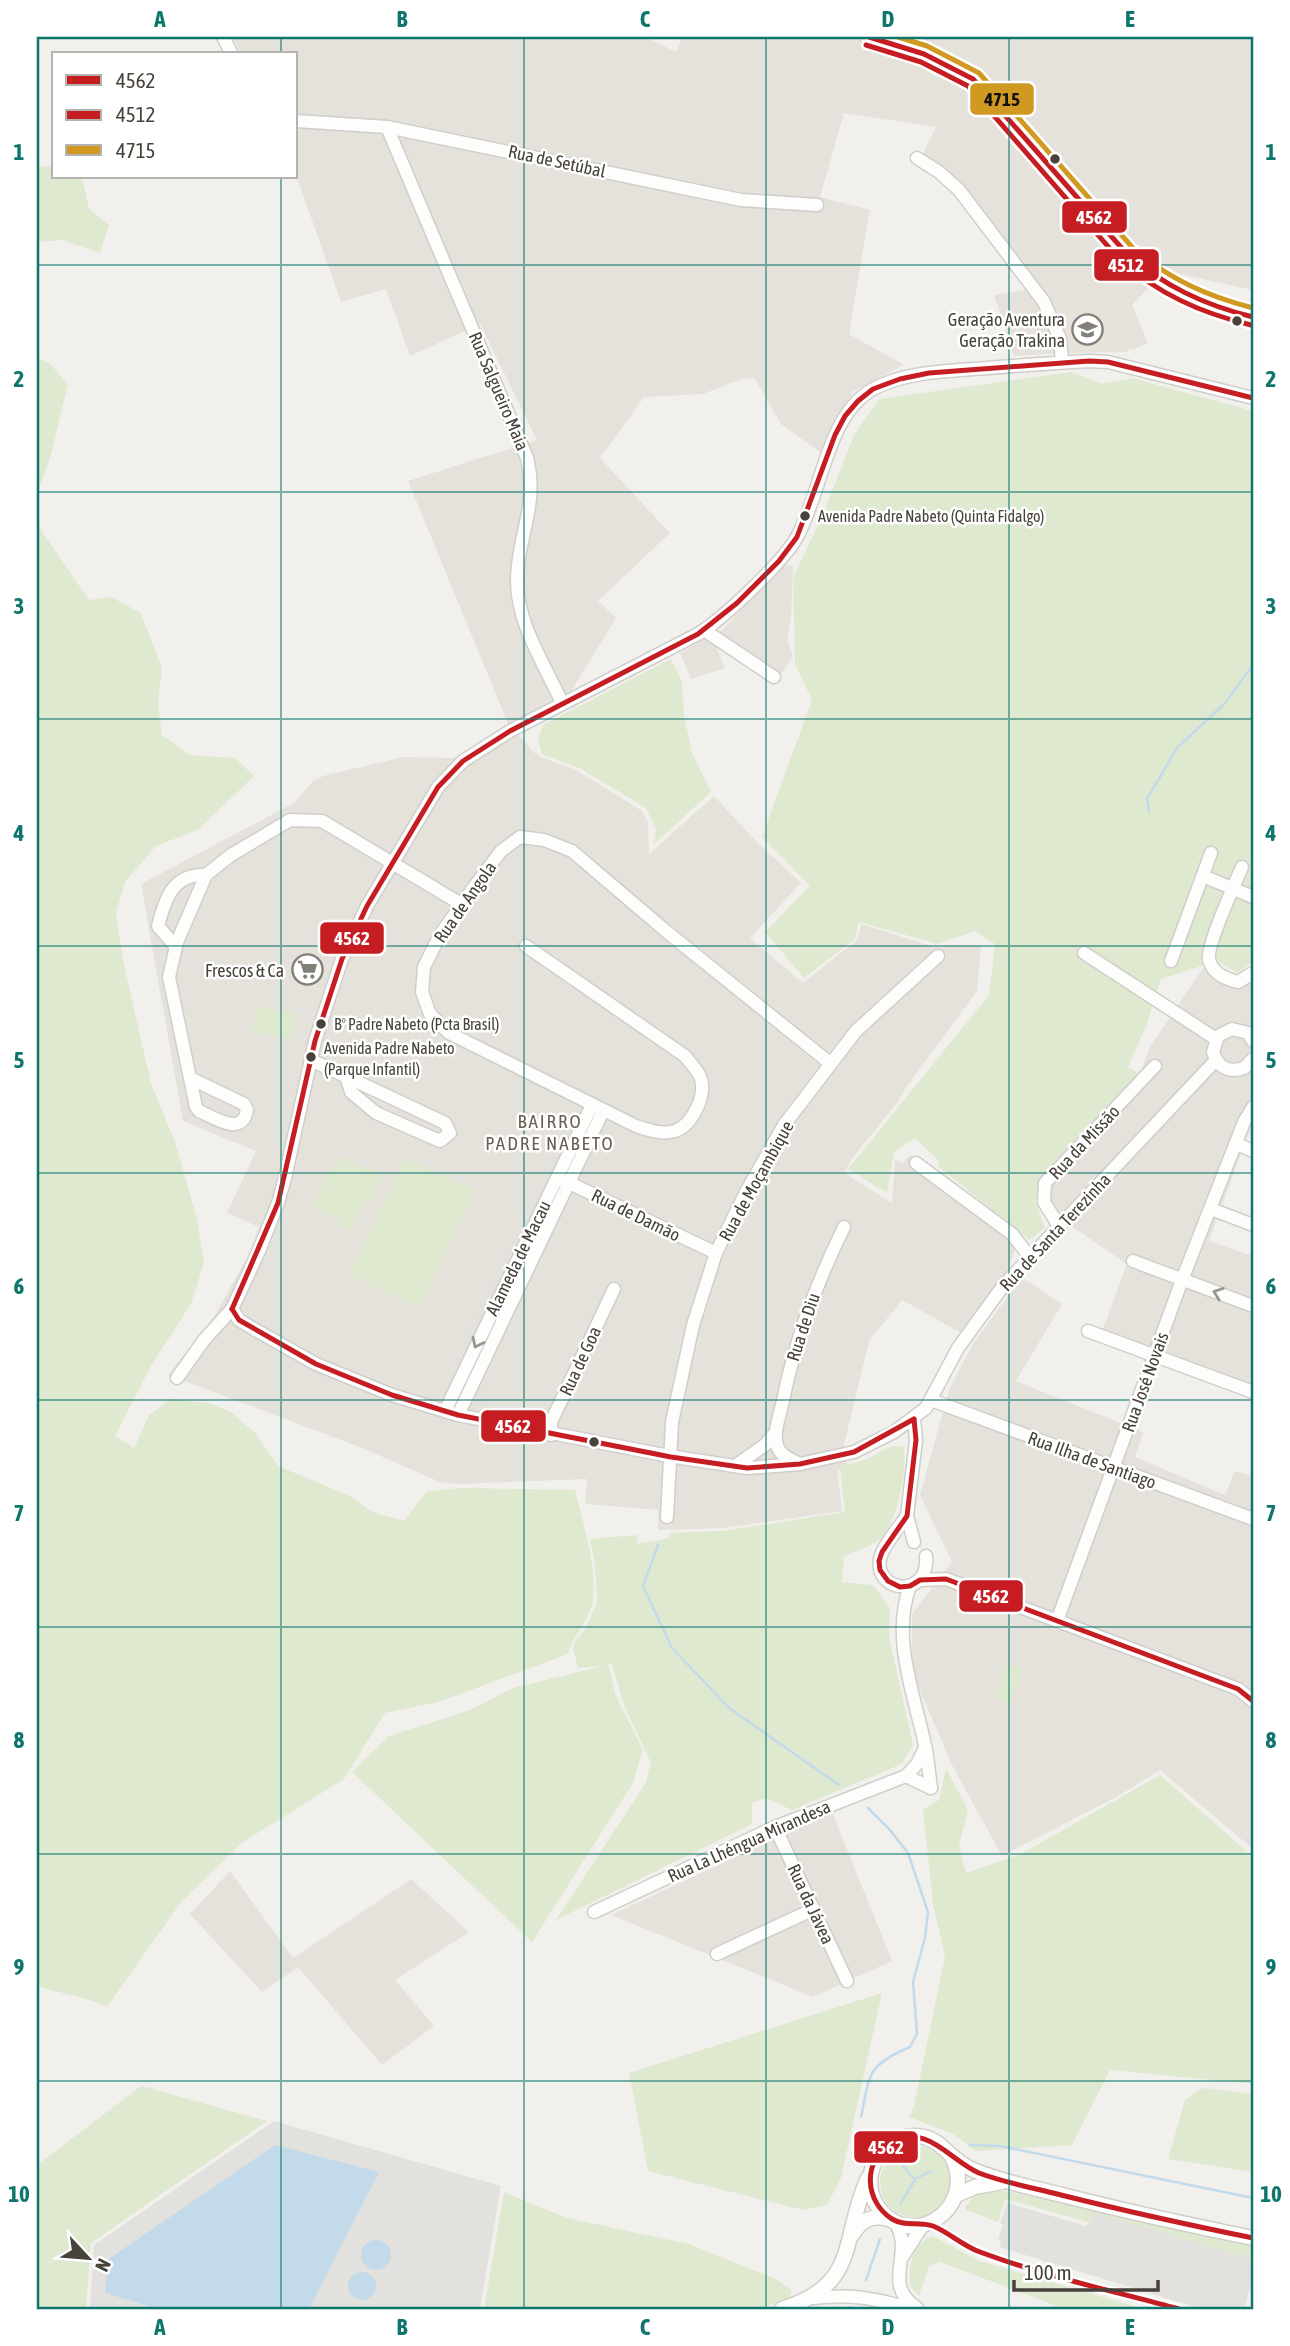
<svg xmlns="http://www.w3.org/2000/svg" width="1290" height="2346" viewBox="0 0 1290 2346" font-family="'Asap Condensed',sans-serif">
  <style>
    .residential { fill: #e5e2dc }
    .industrial { fill: #e3e1dd }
    .education { fill: #e7e3da }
    .green { fill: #dfe9d0 }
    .parking { fill: #e3e1de }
    .water { fill: #c3daea }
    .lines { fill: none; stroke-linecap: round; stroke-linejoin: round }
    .stream { stroke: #c3daea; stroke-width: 2.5 }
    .minor-casing { stroke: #d0cecb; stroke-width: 15 }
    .tertiary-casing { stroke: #d0cecb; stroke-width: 17 }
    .primary-casing { stroke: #d2ccbd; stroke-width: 20 }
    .minor { stroke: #fdfdfc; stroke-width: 12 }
    .tertiary { stroke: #fdfdfc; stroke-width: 14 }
    .primary { stroke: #f0ede6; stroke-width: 18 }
    .bus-1-casing { stroke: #fff; stroke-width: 10 }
    .bus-2-casing { stroke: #fff; stroke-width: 10 }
    .bus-3-casing { stroke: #fff; stroke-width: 10 }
    .bus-1 { stroke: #c61d23; stroke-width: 5 }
    .bus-2 { stroke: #c61d23; stroke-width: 5 }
    .bus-3 { stroke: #d09a22; stroke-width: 5 }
    .oneway { stroke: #999691 }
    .grid { fill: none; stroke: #0f766e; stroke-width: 2; stroke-opacity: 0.55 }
    .bus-dot { fill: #47423a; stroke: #fff; stroke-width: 2.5 }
    .labels { text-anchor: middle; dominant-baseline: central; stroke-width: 5; stroke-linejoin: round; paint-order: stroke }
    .bus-label { font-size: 16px; fill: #47423a; stroke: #fff; text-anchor: start }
    .street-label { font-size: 18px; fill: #47423a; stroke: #fff }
    .poi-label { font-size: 18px; fill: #47423a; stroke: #fff; text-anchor: end }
    .neighbourhood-label { font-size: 19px; letter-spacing: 2px; fill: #696052; stroke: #fff }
    .line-badge { stroke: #fff; stroke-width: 2.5 }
    .badge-label { font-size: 19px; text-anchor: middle; font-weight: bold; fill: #fff }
    .pale-badge-label { font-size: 19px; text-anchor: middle; font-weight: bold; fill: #111 }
    .neatline { fill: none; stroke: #0f766e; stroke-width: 2.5 }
    .grid-label { font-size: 23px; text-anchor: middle; font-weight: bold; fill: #0f766e }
  </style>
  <rect width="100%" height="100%" fill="#f2f0ed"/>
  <g class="residential">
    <path d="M232,37H645L676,52L682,37H1253V290L1165,271L1132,305L1148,343L1133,349L1014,356L994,295L1041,287L967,191L923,154L936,127L844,113L820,197L870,210L849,334L904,365L853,391L821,453L781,424L755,379L744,378L703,394L644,397L600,458L670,533L598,601L616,618L562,706L512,733L408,481L537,440L480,324L410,356L386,289L341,302L296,175V54H242Z"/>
    <path d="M784,565L793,566L791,618L787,640L793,657L781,674L723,638L715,644L725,668L691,679L680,653L722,630Z"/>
    <path d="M518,734L533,752L543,758L576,770L642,811L648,822L649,854L714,796L755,840L801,883L750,938L803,983L857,940L861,924L934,947L981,946L977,991L905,1089L898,1102L853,1157L844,1173L892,1203L895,1159L903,1163L910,1155L994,1213L1019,1238L1008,1269L963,1334L902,1300L869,1341L844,1445L848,1473L837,1469L842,1511L724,1528L658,1530V1510L585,1504L587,1479L458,1484L440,1482L362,1448L168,1375L215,1315L246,1259L259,1227L227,1213L256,1151L183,1121L141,884L294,803L313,781L323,776L403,757L452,758Z"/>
    <path d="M1203,968L1244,986L1253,978V1121L1209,1241L1253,1256V1385L1103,1329L1127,1264L1038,1203L1054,1165L1140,1074L1150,1047Z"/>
    <path d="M1022,1277L1062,1304L1016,1381L1143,1432L1135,1457L1225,1495L1235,1471L1253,1476V1849L1160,1770L1118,1796L1002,1856L953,1767L912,1672V1614L952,1562L920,1495L949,1390L972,1345Z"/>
    <path d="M832,1812L892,1961L813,1997L611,1915Z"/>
    <path d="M230,1871L293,1958L411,1879L469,1932L395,1980L434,2026L382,2065L298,1967L262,1992L190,1914Z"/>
  </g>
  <path class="industrial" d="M274,2121L501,2186L480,2309H90L94,2245Z"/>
  <path class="education" d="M1101,299L1128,352L1067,353L1054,307Z"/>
  <g class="green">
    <path d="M37,166L54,167V177H82L89,209L109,225L100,253L62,240L37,242Z"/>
    <path d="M37,357L50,364L68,384L50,458L37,493Z"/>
    <path d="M1072,372L1101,384L1132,378L1253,411V961L1238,973L1217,961L1161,979L1147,1024L1128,1067L1138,1073L1051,1165L1035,1201L1045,1228L1029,1240L938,1166V1160L915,1138L894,1152L887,1193L848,1169L989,995L995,944L975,931L938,944L859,922L855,939L804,978L765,932L810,886L762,837L812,700L795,664L793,578L824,512L854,435L879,399Z"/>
    <path d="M37,511L41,530L89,600L111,597L141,613L162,668L158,704L162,735L190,755L235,758L254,776L198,830L156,846L125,882L116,912L123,961L151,1083L175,1142L197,1219L204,1263L191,1304L152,1364L115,1436L134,1448L149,1415L171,1399L209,1403L231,1412L256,1434L278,1466L350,1496L372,1512L404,1521L427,1491L460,1488L575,1490C583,1524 597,1564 593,1600C590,1621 573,1635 568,1654L439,1702L385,1713L344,1779L243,1842L181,1902L107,2007C85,1996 60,1994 37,1986Z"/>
    <path d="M671,659L682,682L684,716L692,753L711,792L653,845L656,829L646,808L581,769L542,754L538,738L544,724Z"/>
    <path d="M257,1006L296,1013L291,1039L252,1032Z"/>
    <path d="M338,1156L366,1170L368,1166L384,1174L371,1202L365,1199L350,1230L339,1225L351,1201L341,1221L312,1207Z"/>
    <path d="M405,1158L475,1191L419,1308L349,1275Z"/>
    <path d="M891,1446H903C909,1465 897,1521 883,1536C875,1546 855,1551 844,1557L842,1582L873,1585L890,1608L889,1637L913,1745L902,1764L792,1810L765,1798L752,1803V1824L556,1920L645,1784L651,1763L625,1708L612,1664H608L616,1696L643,1750L633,1783L532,1942L352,1772L389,1736L470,1710L513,1688L603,1666L578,1668L573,1649L574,1642L584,1631L597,1603L595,1563L590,1539L637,1535V1544L669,1538V1533L723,1531L845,1512L840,1467L867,1459Z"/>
    <path d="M1007,1663L1023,1669L1011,1704L995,1698Z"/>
    <path d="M946,1768L968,1810L959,1845L966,1873L1021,1854L1160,1775L1253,1857V2084L1110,2070L1072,2145L976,2151L953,2134L909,2117L914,2106L945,1957L933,1903L923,1810L939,1800Z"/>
    <path d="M882,1993L841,2178L827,2205L803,2210L648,2171L629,2073Z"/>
    <path d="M141,2086L267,2121L91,2243L86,2309H37V2165Z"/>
    <path d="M1203,2088L1253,2094V2172L1168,2159L1185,2100Z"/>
    <circle cx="916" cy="2182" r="36"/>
    <path d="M990,2191H1006L1253,2246V2262L1090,2220L1088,2222L1005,2199L998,2222L966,2210L965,2207L974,2196Z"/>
    <path d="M504,2192L567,2218L689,2244L776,2279L792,2290L789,2300L755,2309H484Z"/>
    <path d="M933,2236L979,2261L1144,2309H1065L940,2262L929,2266L919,2296L911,2287C907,2268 912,2243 933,2236Z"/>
  </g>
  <g class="parking">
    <path d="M568,1125L575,1129L461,1367L454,1364Z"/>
    <path d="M1007,2203L1086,2226L1094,2216L1100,2215L1247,2257L1253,2262V2276L1244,2309H1202L999,2247L1001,2240L998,2239L1003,2225L1000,2224Z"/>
  </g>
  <g class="water">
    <path d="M275,2145L379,2172L309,2309H159L105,2293L107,2260Z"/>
    <circle cx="376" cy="2255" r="15"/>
    <circle cx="362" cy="2286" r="14"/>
  </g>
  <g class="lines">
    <g class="stream">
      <path d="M1149,812L1147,799L1177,748L1225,703L1253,665"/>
      <path d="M658,1545L643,1586L672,1648L729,1708L839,1785"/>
      <path d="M861,2117C870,2074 866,2066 910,2047L917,2034L913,1982L925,1938L928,1912L908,1853L890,1830L868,1808"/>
      <path d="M970,2145L1000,2146L1253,2198"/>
      <path d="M915,2179L931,2171"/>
      <path d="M900,2204L915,2180L900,2162"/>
      <path d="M866,2280L880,2239"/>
      <path d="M845,2309L851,2307"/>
    </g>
    <defs>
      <g id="minor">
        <path d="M223,37L232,54"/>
        <path d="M296,121L387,127L741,200L817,205"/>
        <path d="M387,127L527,458C539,506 517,536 517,581C517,624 545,665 562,703"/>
        <path d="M917,158L939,172L959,190L1044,302L1060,339L1062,362"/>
        <path d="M704,630L774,677"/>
        <path d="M1242,867C1235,884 1206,946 1209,960C1213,974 1226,979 1238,982L1253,973"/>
        <path d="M1203,876L1253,897"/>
        <path d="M526,946L685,1056C690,1063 699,1071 701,1079C706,1097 692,1125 675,1131C661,1135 649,1130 636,1126L449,1033L430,1014L422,992L424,967L440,935L474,887L501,851L520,837L544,840L572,851L667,932L831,1064"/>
        <path d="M176,947L158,926C165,899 173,873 206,875"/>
        <path d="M1084,953L1216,1039"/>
        <path d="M1171,961L1211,853"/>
        <path d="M1253,1041L1248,1033L1232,1029L1218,1036L1213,1052C1218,1068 1229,1073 1244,1068L1253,1059"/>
        <path d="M311,1060L445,1123L450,1133L440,1141L376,1113L351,1092L346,1076"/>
        <path d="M190,1078L244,1104L247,1110C242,1137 215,1118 199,1111L196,1107L169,977L177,942L206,875L231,855L290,820L322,821L461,904"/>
        <path d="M1237,1144L1253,1151"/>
        <path d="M916,1163L1012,1234L1030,1257"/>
        <path d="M563,1180L716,1253"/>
        <path d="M1211,1209L1253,1225"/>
        <path d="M1059,1226L1044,1202L1045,1183L1155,1066"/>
        <path d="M1133,1261L1253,1306"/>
        <path d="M232,1309L239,1320L252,1328L316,1364L392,1395L458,1415L669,1456L747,1468L800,1464L854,1452L894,1432L926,1408L958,1348L1003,1286L1216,1060"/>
        <path d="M1088,1331L1253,1392"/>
        <path d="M177,1378L204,1340L232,1309L259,1251L278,1203L285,1178L315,1041L342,959L367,906L438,787L463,761L510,731L698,634C723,619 783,562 797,537C822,492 827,414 873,389C907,371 950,371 988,368C1022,365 1055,363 1089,361L1108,362L1253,398"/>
        <path d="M931,1400L1253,1519"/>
        <path d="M445,1411L592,1105"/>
        <path d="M458,1415L603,1111"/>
        <path d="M914,1419L916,1440L907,1516L914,1542"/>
        <path d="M551,1435V1422L614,1289"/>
        <path d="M800,1464C792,1460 781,1456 778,1448C772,1436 779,1418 782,1405C795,1340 815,1287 844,1227"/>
        <path d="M735,1466L765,1445L776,1432"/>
        <path d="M907,1516C899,1527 882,1547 880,1559C874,1593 930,1599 926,1556"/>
        <path d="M667,1517L672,1422L693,1325L716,1253L746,1192L784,1125L856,1031L938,956"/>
        <path d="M920,1580L946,1579L1238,1689L1253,1701"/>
        <path d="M910,1586C891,1637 914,1694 925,1745C928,1759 929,1773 931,1788"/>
        <path d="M1057,1621L1182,1280L1244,1122L1253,1107"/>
        <path d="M906,1776L931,1788"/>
        <path d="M775,1827L847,1981"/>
        <path d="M594,1912L775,1827L906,1776L917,1764L925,1748"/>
        <path d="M717,1954L814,1909"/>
        <path d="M894,2221C917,2252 879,2283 917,2308"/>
        <path d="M903,2256L923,2225"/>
        <path d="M813,2298C855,2294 872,2298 913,2309"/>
      </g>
      <g id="tertiary">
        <path d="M952,2157C978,2209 910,2253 878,2207C857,2177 881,2134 917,2136C938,2137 946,2153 961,2163C969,2169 980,2173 990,2176C1013,2184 1038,2189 1062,2195C1125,2211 1189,2225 1253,2238"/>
        <path d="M956,2195L975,2187L1002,2182"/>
        <path d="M852,2235C862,2219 872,2215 890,2219"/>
        <path d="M782,2309C861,2284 840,2239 868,2178"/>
      </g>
      <path id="primary" d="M869,37L924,54L973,79L1126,253C1165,290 1202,305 1253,317"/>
    </defs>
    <use href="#minor" class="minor-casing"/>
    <use href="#tertiary" class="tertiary-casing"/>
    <use href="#primary" class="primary-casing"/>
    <use href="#minor" class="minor"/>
    <use href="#tertiary" class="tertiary"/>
    <use href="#primary" class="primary"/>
    <defs>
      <g id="bus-1">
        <path d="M869,37L924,54L973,79L1126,253C1164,286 1204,305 1253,317"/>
        <path d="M232,1309L278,1203L315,1041L342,959L367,906L438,787L463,761L510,731L698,634L737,603L779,561L797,537L835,435L845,416L858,401L873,389L900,379L929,373L1089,361L1108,362L1253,398"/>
        <path d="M232,1309L239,1320L316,1364L392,1395L458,1415L671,1457L747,1468L800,1464L854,1452L914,1419"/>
        <path d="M914,1419L916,1440L907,1516L882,1552L879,1561L880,1570L888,1581L900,1587L910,1586L920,1580L946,1579L1238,1689L1253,1701"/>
        <path d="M1179,2309C1113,2291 1044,2276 980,2252C963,2246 950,2233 933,2226C919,2221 905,2227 892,2219C865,2202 862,2162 890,2144C926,2121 949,2160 979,2173C1005,2183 1034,2188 1061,2195C1125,2211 1189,2225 1253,2238"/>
      </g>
      <path id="bus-2" d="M866,45L921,62L968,86L1119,259C1158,294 1201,313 1251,325"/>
      <path id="bus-3" d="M898,37L927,46L979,73L1132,247C1168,279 1207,296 1253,308"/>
    </defs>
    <use href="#bus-1" class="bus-1-casing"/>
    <use href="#bus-2" class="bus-2-casing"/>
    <use href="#bus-3" class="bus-3-casing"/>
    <use href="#bus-1" class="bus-1"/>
    <use href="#bus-2" class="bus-2"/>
    <use href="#bus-3" class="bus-3"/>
  </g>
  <defs><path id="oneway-chevron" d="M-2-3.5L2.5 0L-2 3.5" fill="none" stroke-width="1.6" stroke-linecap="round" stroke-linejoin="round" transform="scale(1.75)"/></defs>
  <g class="oneway">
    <use href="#oneway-chevron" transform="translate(1218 1293) rotate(-160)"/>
    <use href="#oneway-chevron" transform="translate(477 1343) rotate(116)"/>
  </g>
  <path class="grid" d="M281,37V54M524,37V2309M766,37V2309M1009,37V2309M281,177V2309M37,265H1253M37,492H1253M37,719H1253M37,946H1253M37,1173H1253M37,1400H1253M37,1627H1253M37,1854H1253M37,2081H1253"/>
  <defs>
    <symbol id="school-ring" viewBox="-11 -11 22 22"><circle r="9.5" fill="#fff" stroke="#837f79" stroke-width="1.5"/><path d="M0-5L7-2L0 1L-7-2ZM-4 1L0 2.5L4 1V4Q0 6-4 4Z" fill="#837f79"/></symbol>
    <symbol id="supermarket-ring" viewBox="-11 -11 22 22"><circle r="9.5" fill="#fff" stroke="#837f79" stroke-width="1.5"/><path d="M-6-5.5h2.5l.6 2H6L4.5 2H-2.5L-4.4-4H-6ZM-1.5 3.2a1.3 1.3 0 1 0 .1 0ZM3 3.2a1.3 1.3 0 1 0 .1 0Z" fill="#837f79"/></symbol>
  </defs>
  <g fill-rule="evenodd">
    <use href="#school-ring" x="1070" y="312" width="35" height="35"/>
    <use href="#supermarket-ring" x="290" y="952" width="35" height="35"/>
  </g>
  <g class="bus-dot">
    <circle cx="1055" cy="159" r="6"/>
    <circle cx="1237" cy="321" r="6"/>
    <circle cx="805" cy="516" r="6"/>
    <circle cx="321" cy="1024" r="6"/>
    <circle cx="311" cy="1057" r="6"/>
    <circle cx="594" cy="1442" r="6"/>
  </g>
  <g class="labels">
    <g class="bus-label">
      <text x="818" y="516">Avenida Padre Nabeto (Quinta Fidalgo)</text>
      <text x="334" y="1024">Bº Padre Nabeto (Pcta Brasil)</text>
      <text x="324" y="1048">Avenida Padre Nabeto<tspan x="324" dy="21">(Parque Infantil)</tspan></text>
    </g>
    <g class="street-label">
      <text transform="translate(557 161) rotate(12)">Rua de Setúbal</text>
      <text transform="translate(499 391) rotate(67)">Rua Salgueiro Maia</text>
      <text transform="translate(465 902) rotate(-55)">Rua de Angola</text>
      <text transform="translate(1084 1142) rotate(-47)">Rua da Missão</text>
      <text transform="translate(756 1181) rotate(-61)">Rua de Moçambique</text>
      <text transform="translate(636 1215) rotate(26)">Rua de Damão</text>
      <text transform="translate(1055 1232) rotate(-47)">Rua de Santa Terezinha</text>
      <text transform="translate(518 1258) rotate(-64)">Alameda de Macau</text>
      <text transform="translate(803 1327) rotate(-72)">Rua de Diu</text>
      <text transform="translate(580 1361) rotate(-65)">Rua de Goa</text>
      <text transform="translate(1145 1382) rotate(-70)">Rua José Novais</text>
      <text transform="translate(1092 1460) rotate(20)">Rua Ilha de Santiago</text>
      <text transform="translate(749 1841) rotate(-24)">Rua La Lhéngua Mirandesa</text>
      <text transform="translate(811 1904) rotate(65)">Rua da Jávea</text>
    </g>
    <g class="poi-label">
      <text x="1065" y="319">Geração Aventura<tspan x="1065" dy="21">Geração Trakina</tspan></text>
      <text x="284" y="970">Frescos &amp; Ca</text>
    </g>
    <g class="neighbourhood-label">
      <text x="550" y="1121">BAIRRO<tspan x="550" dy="22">PADRE NABETO</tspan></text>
    </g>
  </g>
  <g class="line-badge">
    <rect x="969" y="82" width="66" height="34" rx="7" fill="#d09a22"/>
    <rect x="1061" y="200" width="67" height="34" rx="7" fill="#c61d23"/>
    <rect x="1093" y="248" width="67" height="34" rx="7" fill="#c61d23"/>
    <rect x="319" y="921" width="66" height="34" rx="7" fill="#c61d23"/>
    <rect x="480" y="1409" width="67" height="34" rx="7" fill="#c61d23"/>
    <rect x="958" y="1579" width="66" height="34" rx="7" fill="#c61d23"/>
    <rect x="853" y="2130" width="66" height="34" rx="7" fill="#c61d23"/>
  </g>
  <g class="badge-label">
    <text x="1094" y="224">4562</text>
    <text x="1126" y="272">4512</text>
    <text x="352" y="945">4562</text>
    <text x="513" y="1433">4562</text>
    <text x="991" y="1603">4562</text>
    <text x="886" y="2154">4562</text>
  </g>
  <g class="pale-badge-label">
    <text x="1002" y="106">4715</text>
  </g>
  <rect width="1290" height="2346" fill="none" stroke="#ffffff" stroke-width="77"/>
  <rect x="52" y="52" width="245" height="126" fill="#ffffff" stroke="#b5b3b0" stroke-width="2"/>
  <rect x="66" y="75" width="35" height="10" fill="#c61d23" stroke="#b5b3b0" stroke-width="2"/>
  <text x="116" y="88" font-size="21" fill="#47423a">4562</text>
  <rect x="66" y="110" width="35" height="10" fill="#c61d23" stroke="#b5b3b0" stroke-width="2"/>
  <text x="116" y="122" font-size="21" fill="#47423a">4512</text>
  <rect x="66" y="145" width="35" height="10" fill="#d09a22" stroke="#b5b3b0" stroke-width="2"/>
  <text x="116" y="158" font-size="21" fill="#47423a">4715</text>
  <g transform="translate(88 2258) rotate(116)" stroke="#ffffff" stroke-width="5" paint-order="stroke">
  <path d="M0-5L12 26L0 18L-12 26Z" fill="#47423a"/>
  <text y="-10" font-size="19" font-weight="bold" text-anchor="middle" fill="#47423a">N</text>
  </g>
  <path d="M1014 2280v10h144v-10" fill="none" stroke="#47423a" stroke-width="3.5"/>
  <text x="1024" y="2280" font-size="21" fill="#47423a" stroke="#ffffff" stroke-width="5" paint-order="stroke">100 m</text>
  <rect x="38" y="38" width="1214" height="2270" class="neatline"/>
  <g class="grid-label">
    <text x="160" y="27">A</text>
    <text x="402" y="27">B</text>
    <text x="645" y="27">C</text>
    <text x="888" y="27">D</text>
    <text x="1130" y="27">E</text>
    <text x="19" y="160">1</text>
    <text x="1271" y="160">1</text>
    <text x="19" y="387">2</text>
    <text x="1271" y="387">2</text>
    <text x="19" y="614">3</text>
    <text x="1271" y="614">3</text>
    <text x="19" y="841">4</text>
    <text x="1271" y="841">4</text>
    <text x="19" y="1068">5</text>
    <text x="1271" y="1068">5</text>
    <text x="19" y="1294">6</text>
    <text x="1271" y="1294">6</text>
    <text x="19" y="1521">7</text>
    <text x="1271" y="1521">7</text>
    <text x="19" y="1748">8</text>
    <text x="1271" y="1748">8</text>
    <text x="19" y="1975">9</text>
    <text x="1271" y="1975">9</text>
    <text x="19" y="2202">10</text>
    <text x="1271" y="2202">10</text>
    <text x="160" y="2335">A</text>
    <text x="402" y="2335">B</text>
    <text x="645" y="2335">C</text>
    <text x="888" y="2335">D</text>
    <text x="1130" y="2335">E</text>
  </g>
</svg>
